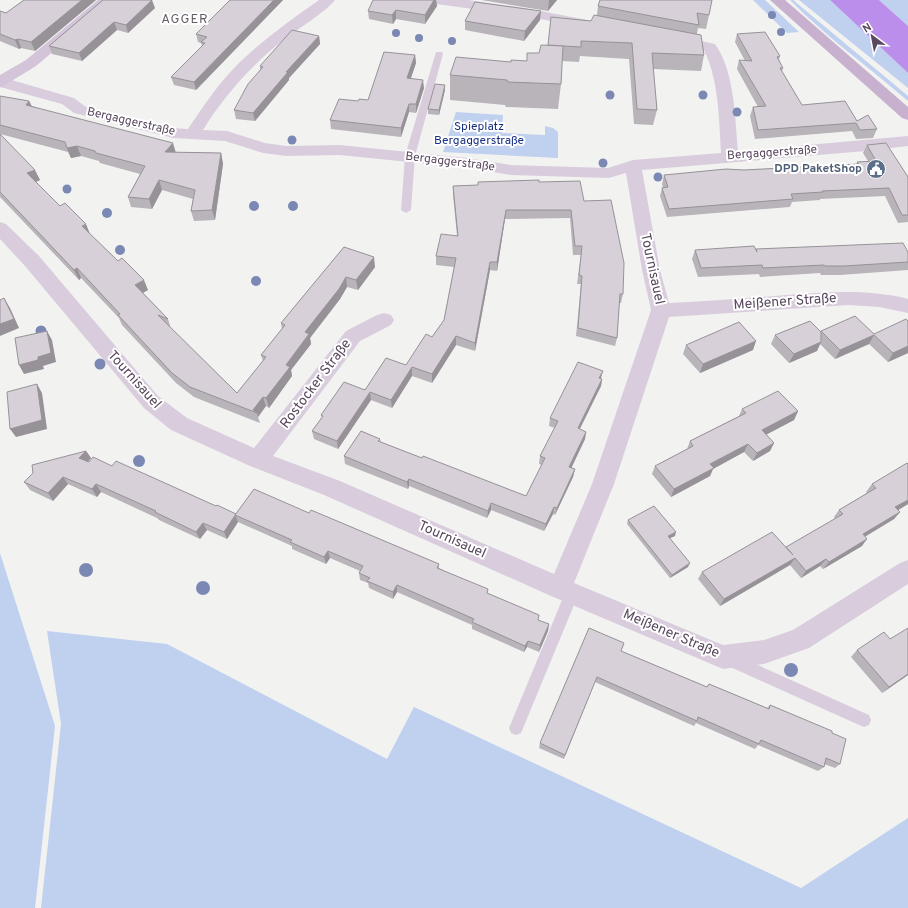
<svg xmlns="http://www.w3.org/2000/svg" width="908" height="908" viewBox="0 0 908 908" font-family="Overpass,sans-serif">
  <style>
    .green { fill: #c0d0ef }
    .water { fill: #bb8eeb }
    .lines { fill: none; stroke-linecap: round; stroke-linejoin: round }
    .lane { fill: #d9cddd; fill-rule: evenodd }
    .street { fill: #d9cddd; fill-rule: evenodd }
    .secondary { fill: #d4c4d9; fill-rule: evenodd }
    .primary { fill: #c8b1cf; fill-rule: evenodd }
    .tree { fill: #7a88b3 }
    .wall { fill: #b9b3ba }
    .shaded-wall { fill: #969297 }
    .building { fill: #d7d0d8; stroke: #969297 }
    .labels { text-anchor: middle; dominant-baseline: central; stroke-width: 4; stroke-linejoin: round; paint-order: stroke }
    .far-street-label { font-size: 12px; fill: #59485e; stroke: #fff }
    .far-park-label { font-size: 12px; fill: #183080; stroke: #fff }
    .far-service-label { font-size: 12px; font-weight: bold; fill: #4e5e75; stroke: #fff; text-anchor: end }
    .far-quarter-label { font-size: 13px; letter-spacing: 1px; fill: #645d65; stroke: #fff }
    .street-label { font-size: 14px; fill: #59485e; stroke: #fff }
  </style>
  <rect width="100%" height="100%" fill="#f2f3f1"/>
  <g class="green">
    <path d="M753,0H765L799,32L787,33Z"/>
    <path d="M790,0H793L908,96V101C869,67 826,37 790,0Z"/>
    <path d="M799,0H830L908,73V88Z"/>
    <path d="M879,0H908V26Z"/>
    <path d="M456,112L503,115L502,133L545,135V126L553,128L558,132V158L443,152Z"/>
    <path d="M0,553L55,726L35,908H0Z"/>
    <path d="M47,631L167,644L387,759L414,707L801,888L908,818V908H41L61,724Z"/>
  </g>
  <path class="water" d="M830,0H879L908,26V73Z"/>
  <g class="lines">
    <g class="lane">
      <path d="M436,52H442L443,54L415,156L411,210L406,213L401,210L405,156Z"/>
      <path d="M572,587L577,589L579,593L521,733L516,735L511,733L509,728L565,593L567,589Z"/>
      <path d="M731,653L869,715L871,720L869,725L864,727L859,725L726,665L724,660L726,655Z"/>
    </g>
    <g class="street">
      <path d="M319,0H335C327,11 295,31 282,41C250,67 225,95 203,130L227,131L265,143L286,146L340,145L467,158L511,165L608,168L633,160L721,153C719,119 719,81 704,50L669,42L667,39L669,36L674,35L715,44C735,72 735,118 738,151L908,136V146L866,151L642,170L660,270L669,303C708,301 748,298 787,295C828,292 868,289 908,299V313L879,307L849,305L669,317L614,484L574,583L723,645L764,640L793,630L900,563L908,560V584L809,648L764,664L723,669L551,596L324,495L250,466L171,430L144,408L25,266L0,239V222L6,224L39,256L158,396L187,418L254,448L346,331L377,315L384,313L391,315L394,320L391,325L360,341L273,456L340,481L554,574L592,484L651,310L642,270L626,173L609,178L511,175L467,168L340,155L286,156L263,153L225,141L173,138L74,113L62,104L0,87L1,77L74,98L86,107L173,128L188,129C204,105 220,81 241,61C265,38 292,19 319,0Z"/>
      <path d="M429,0H468L525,8L582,19L587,20L589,23L587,26L582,27L525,16L436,4L431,3Z"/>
    </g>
    <path class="secondary" d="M98,0H114L36,66L5,85L0,87V75L26,60Z"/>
    <path class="primary" d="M770,0H785L908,107V120L902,118Z"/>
  </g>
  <g class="tree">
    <circle cx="772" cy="15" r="4"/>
    <circle cx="781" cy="32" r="4"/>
    <circle cx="396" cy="33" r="4"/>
    <circle cx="419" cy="38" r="4"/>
    <circle cx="452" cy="41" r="4"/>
    <circle cx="610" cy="95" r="4.5"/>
    <circle cx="703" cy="95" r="4.5"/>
    <circle cx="737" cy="112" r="4.5"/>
    <circle cx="292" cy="140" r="4.5"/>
    <circle cx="603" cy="163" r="4.5"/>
    <circle cx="658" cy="177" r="4.5"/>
    <circle cx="67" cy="189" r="4.5"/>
    <circle cx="254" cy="206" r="5"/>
    <circle cx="293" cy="206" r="5"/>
    <circle cx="107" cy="213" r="5"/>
    <circle cx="120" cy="250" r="5"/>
    <circle cx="256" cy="281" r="5"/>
    <circle cx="41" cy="331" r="5.5"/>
    <circle cx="100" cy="364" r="5.5"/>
    <circle cx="139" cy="461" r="6"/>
    <circle cx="86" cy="570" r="7"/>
    <circle cx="203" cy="588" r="7"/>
    <circle cx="791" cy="670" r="7"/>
  </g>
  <g class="wall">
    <path d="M24,0H96L35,51L21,48L19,49L0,41V11L6,13Z"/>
    <path d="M103,0L155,8L128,33L117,30L82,61L52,54L49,46Z"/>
    <path d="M230,0H283L196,90L174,85L171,77L202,46L201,43L198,42L196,34Z"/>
    <path d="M373,0H436L437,6L425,24L396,19L393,24L369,19L368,11Z"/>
    <path d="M481,0H557L548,11Z"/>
    <path d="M600,0L709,15L706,29L698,28L697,34L704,55L701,71L653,69L657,110L653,125L634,124L629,59L580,56L579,62L562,61L561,84L558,109L506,107L505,105L450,100V75L511,62L527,61V53H539L548,45L591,21L597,15L598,6Z"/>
    <path d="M540,20L524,41L465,30V21Z"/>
    <path d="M737,34L780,56L779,60L783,68L782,72L802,105L857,121L877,129L873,138L856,139L852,131L755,139L750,116L753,107H758L737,69L739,60L745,61L735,42Z"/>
    <path d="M319,36L320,44L289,78V80L255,121L236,119L234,110L260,70V66Z"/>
    <path d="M415,55L416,63L410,79L424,88L416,113L409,112L401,137L331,129L330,120L358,101L368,100Z"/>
    <path d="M445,85V90L439,115L428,114V109Z"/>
    <path d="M0,96L29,101L32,106L175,152L221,153L223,164L215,220L194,221L191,211L193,199L162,190L152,209L131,207L128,197L140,174L100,163L99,161L81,156L71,158L68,152L0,134Z"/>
    <path d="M0,134L40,180L35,182L60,206L148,290L143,293L168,319L171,329L237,393L263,361L261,355L282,329L281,323L344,247L375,267L358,290L347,287L340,299L310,338L311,344L291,370L292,376L269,408L266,406L258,417L260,423L194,397L176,383L122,325L119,318L81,278L79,280L0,197Z"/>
    <path d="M867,145L908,177V222L898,223L885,196L820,199V200L792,202L790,207L667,217L660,196L662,188H663L662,184L664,175L744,170L856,165L857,162L868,161L863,153Z"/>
    <path d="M478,182H539L584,201L623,294L621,303H619L617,338L615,346L576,336L581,284H577L581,255H573L570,218L505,219L497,271L490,270L475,351L456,345L432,383L412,376L392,408L371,400L338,449L314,439L312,431L322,418L321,415L406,365L432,337L444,320L454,267L436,265V256L457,236L453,195V186L478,185Z"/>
    <path d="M695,250H756L908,252V270L840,275H821L820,273L760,277L759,274L698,277L692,259Z"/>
    <path d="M821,331L874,334L908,353L888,362L869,344L835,359L820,344L817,351L789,363L771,344L775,335Z"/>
    <path d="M686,345L753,350L700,373L683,354Z"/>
    <path d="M602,379L601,386L580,429L586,432L585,439L571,468L575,469L573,477L555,515L553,514L544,531L491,510L487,518L409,486L408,489L345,464L344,456L380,439L381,442L422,458L526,496L542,465L539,464L540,456L555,428L549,426L550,418Z"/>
    <path d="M742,409L798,411L794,420L766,434L774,443L770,451L753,461L744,452L713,469L710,476L671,497L652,474L655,466L687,449L690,441L739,416Z"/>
    <path d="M86,451L91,458L88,462L112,466L236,514L309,513L439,564V568L538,620L549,624L548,631L539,652L527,647L524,652L472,629V625L397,592L393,599L369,588L368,583L360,580L359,573L360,571L330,558L326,564L292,549V546L238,522L227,539L207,530L200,539L159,520L157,518L101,492L97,497L68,484L53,501L30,490L24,482Z"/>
    <path d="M872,484L908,504L898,510L900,512L894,519L865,537L862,546L823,569L820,566L801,578L790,565L720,606L698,579L702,572L786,548L835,519L834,517L839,510L867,493L866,492Z"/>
    <path d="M628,520L675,536L670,538L688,567L670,578L627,524Z"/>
    <path d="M624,643L621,651L707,687L709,684L767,708L770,705L832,733L840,764L835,768L824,764V767L818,771L758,745L755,749L696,723L694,726L595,682L564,759L539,748L540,743Z"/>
    <path d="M857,650L908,675L882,693L851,657Z"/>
  </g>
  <g class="shaded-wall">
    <path d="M82,0H96L35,51L31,42Z"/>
    <path d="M152,0L155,8L128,33L126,25Z"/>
    <path d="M274,0H283L196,90L194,82Z"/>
    <path d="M434,0H436L437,6L425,24V15Z"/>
    <path d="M549,0H557L548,11Z"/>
    <path d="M396,10V19L393,24L392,15Z"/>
    <path d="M541,11L540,20L524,41L525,31Z"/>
    <path d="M114,22L117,30L82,61L79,53Z"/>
    <path d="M319,36L320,44L289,78V80L255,121L253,113L286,72Z"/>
    <path d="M18,39L21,48L19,49L15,40Z"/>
    <path d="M415,55L416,63L408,87L407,78Z"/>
    <path d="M423,80L424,88L416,113V104Z"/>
    <path d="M445,85V90L439,115V110Z"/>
    <path d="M29,101L34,111L26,105Z"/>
    <path d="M409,104V112L401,137V128Z"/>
    <path d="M173,143L176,153L165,152Z"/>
    <path d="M77,146L81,156L71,158L67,148Z"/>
    <path d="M221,153L223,164L215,220L212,210Z"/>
    <path d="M35,170L40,180L32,184L27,173Z"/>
    <path d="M159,180L162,190L152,209L149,199Z"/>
    <path d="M506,210L505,219L497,271V262Z"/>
    <path d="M86,224L90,234L82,226Z"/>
    <path d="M374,257L375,267L358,290L356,280Z"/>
    <path d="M490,262V270L475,351V343Z"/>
    <path d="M77,268L81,278L79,280L74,270Z"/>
    <path d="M346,277L347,287L340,299L310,338L311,344L291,370L292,376L269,408L266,398L305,332Z"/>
    <path d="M144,280L148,290L139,295L135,285Z"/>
    <path d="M4,298L10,308L19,328L0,336V324Z"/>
    <path d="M47,331L52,340L56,362L43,366L44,369L24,374L19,365L38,357Z"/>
    <path d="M874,335L869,344L835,359L840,350Z"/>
    <path d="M456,336V345L432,383V374Z"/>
    <path d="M756,341L753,350L700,373L703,364Z"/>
    <path d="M821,342L817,351L789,363L794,354Z"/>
    <path d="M908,346V353L888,362L893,353Z"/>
    <path d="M412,367V376L392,408L391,400Z"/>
    <path d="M603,371L601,378H599Z"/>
    <path d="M602,379L601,386L576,436L578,428Z"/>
    <path d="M37,384L42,393L47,429L16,437L10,429Z"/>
    <path d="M370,392L371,400L338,449L337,441Z"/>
    <path d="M263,397L266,406L258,417L257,413L253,410Z"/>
    <path d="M798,411L794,420L758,439L762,430Z"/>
    <path d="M586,432L585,439L568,475L569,467Z"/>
    <path d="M774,443L770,451L753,461L757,453Z"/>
    <path d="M748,444L744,452L713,469L710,476L671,497L674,489L710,464Z"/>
    <path d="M86,451L91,458L84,466L79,458Z"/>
    <path d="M575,469L573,477L555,515L557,508Z"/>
    <path d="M63,477L68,484L53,501L48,493Z"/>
    <path d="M409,479V486L408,489L407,482Z"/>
    <path d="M96,484L101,492L97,497L92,489Z"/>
    <path d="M908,500V504L890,515L895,507Z"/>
    <path d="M491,503V510L487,518L488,511Z"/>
    <path d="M554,507L553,514L544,531L546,524Z"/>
    <path d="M900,512L894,519L857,541L863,534Z"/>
    <path d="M235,515L238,522L227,539L224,532Z"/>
    <path d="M203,523L207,530L200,539L196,532Z"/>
    <path d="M676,532L675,536L666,540L668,536Z"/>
    <path d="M867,539L862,546L823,569L829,562Z"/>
    <path d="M328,551L330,558L326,564L324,557Z"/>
    <path d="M795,558L790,565L720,606L724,599Z"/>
    <path d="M826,559L820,566L801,578L806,571Z"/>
    <path d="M690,563L688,567L670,578L672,575Z"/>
    <path d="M397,585V592L393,599V592Z"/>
    <path d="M549,624L548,631L539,652L540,645Z"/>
    <path d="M528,641L527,647L524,652L525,646Z"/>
    <path d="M908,674V675L882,693L889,687Z"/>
  </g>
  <g class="building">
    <path d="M24,0H82L31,42L18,39L15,40L0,34V11L6,13Z"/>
    <path d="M103,0H152L126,25L114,22L79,53L49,46Z"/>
    <path d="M230,0H274L194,82L171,77L205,43L201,42L207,37L196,34Z"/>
    <path d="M373,0H434L425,15L396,10L392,15L368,11Z"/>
    <path d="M600,0H712L709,15L697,13L699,25L598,6Z"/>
    <path d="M475,2L541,11L525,31L465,21Z"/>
    <path d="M594,15L701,35L704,55L652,53L657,110L637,109L632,43L581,41V47L548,45L551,17L591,21Z"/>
    <path d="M292,30L319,36L286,72H288L253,113L234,110L248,84L263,67L260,66Z"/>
    <path d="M765,32L780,56L777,57L783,68H780L802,105L845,101L857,121L868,115L877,129L860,130L856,123L758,130L753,107L766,106L739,60L752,61L737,34Z"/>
    <path d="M541,45L563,46L561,84L508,82L507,80L450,75L456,57L511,62V60L527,61V53H539Z"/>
    <path d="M384,52L415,55L407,78L423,80L416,104H409L401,128L330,120L339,99L358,101L359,99L368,100Z"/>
    <path d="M435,84L445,85L439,110L428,109Z"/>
    <path d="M0,96L29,101L26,105L173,143L165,152L221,153L212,210L191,211L195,190L159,180L149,199L128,197L145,166L96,153L95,151L77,146L67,148L65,142L0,125Z"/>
    <path d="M0,134L35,170L27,173L60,206L65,203L86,224L82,226L118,261L122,258L144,280L135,285L168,319L158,315L237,393L266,357L261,355L285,325L281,323L344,247L374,257L356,280L346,277L339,289L305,332L309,334L286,365L290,367L266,398L263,397L253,410L257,413L190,387L172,373L118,315L120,314L77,268L74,270L0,192Z"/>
    <path d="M886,143L908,177V215H902L889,188L822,191L823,192L791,194L793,199L669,209L662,188L668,187L664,175L726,169L744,170L859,164L857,162L876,161L867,145Z"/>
    <path d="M539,180V182L580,181L584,201L611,200L624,263L623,294H620L617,338L578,328L582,276L579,275L582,246H575L571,210H506L497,262H490L475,343L456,336L432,374L412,367L391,400L370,392L337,441L312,431L323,416L321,415L344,382L365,390L386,358L406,365L426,334L432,337L444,320L456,258L436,256L441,234L458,236L453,186L478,185V182Z"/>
    <path d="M903,243L908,252V262L844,266H825L824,265L763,268L762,265L701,268L695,250L754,246L757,252L756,249Z"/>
    <path d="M4,298L14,319L0,324V300Z"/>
    <path d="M855,316L874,334L906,319L908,321V346L893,353L874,335L840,350L821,331Z"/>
    <path d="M810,321L821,332V342L794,354L775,335Z"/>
    <path d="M739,322L756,341L703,364L686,345Z"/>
    <path d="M47,331L51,353L38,357V360L19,365L15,338Z"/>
    <path d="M578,362L603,371L599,378L602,379L578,428L586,432L569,467L575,469L557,508L554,507L546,524L491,503L488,511L409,479L407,482L344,456L361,431L380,439L378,441L422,458L423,456L526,496L545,458L540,456L558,421L550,418Z"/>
    <path d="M37,384L42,420L10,429L7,392Z"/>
    <path d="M778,391L798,411L762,430L774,443L757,453L748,444L710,464L714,468L674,489L655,466L693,446L690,441L746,413L742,409Z"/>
    <path d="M86,451L79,458L89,462L93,457L112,466L116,461L216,506L217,505L236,514L224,532L203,523L196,532L155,512L156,511L96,484L92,489L63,477L48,493L24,482L33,473L32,465Z"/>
    <path d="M907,463L908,464V500L895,507L900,512L863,534L867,539L829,562L826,559L806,571L795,558L724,599L702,572L772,532L793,555L786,547L843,514L839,510L876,488L872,484Z"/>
    <path d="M254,489L309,513L311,510L439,564L437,568L488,589L487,593L539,615L538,620L549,624L540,645L528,641L525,646L472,622L474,619L397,585L393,592L367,581L370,578L359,573L363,566L328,551L324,557L290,542L292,540L235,515Z"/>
    <path d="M654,506L676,532L668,536L690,563L672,575L628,520Z"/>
    <path d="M589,628L624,643L621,651L707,687L709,684L769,709L770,705L832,731V733L846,739L840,764L826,758L824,767L761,740L759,744L698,717L697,721L597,677L565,755L540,743Z"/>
    <path d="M908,628V674L889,687L857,650L884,632L890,639Z"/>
  </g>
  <defs>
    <symbol id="civic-disc" viewBox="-11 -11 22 22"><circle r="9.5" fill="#5c6f8a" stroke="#fff"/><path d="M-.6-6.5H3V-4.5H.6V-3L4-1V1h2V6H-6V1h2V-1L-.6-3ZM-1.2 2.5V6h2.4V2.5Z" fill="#fff"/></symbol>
  </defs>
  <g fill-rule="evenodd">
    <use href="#civic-disc" x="865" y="158" width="22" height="22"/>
  </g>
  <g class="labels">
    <g class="far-street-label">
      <text transform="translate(131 122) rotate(13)">Bergaggerstraße</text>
      <text transform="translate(772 153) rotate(-4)">Bergaggerstraße</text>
      <text transform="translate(450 162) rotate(7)">Bergaggerstraße</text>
    </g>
    <g class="far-park-label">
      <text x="479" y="127">Spieplatz<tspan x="479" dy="14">Bergaggerstraße</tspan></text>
    </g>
    <g class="far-service-label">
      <text x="862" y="169">DPD PaketShop</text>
    </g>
    <g class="far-quarter-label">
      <text x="185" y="20">AGGER</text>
    </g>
    <g class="street-label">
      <text transform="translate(652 269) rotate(78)">Tournisauel</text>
      <text transform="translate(785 302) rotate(-4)">Meißener Straße</text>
      <text transform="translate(134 380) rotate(48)">Tournisauel</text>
      <text transform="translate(316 384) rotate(-53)">Rostocker Straße</text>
      <text transform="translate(452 540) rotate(24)">Tournisauel</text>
      <text transform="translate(671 634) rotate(23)">Meißener Straße</text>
    </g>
  </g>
  <g transform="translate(872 36) rotate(328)" stroke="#ffffff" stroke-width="3" paint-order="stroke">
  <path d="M0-3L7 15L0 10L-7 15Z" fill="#59485e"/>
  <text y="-6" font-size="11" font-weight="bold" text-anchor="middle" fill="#59485e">N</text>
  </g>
</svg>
